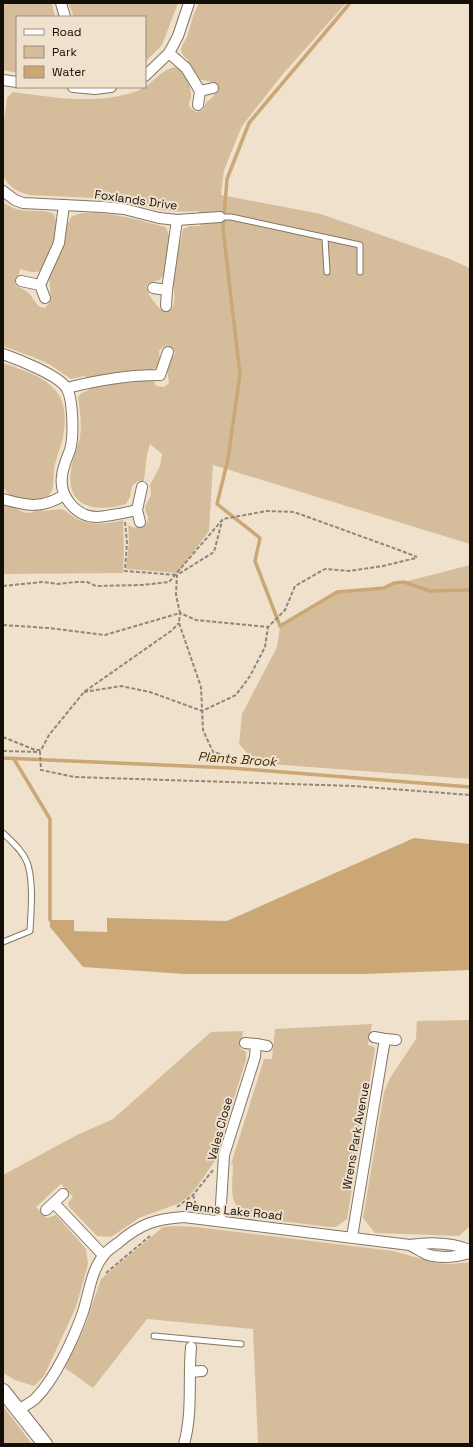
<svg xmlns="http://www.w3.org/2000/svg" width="473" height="1447" viewBox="0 0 473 1447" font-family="'Space Grotesk',sans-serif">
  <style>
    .green { fill: #d5bd9b }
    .water { fill: #caa775 }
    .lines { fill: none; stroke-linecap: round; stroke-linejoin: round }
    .stream { stroke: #caa775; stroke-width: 3.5 }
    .lane-casing { stroke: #837663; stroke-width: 7 }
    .street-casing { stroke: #837663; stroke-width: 12 }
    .secondary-casing { stroke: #837663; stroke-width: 16 }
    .path { stroke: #918778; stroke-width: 2; stroke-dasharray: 4 2; stroke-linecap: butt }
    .lane { stroke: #fff; stroke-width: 5 }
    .street { stroke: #fff; stroke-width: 10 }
    .secondary { stroke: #fff; stroke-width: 14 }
    .labels { text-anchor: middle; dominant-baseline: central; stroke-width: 4; stroke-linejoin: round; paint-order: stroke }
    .street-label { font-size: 12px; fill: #130f08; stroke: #f0e1cd }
    .water-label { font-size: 13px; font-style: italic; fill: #3f2800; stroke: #f0e1cd }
  </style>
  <rect width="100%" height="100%" fill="#f0e1cd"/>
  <g class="green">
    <path d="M3,3H52L55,17H17V73L3,70Z"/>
    <path d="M68,3H178L162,45L145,62V17H74Z"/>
    <path d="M199,3H346L283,74L242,126L224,170L221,195L321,214L447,258L470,268V544L213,465L209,531L178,573L126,569L129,541L128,525C135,530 149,529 148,517C147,514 145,510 145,507L151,495L150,485L160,466L162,454L150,444L147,455L144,481H138L132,486L130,497L126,504C97,513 65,508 71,470C72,458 78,448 80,437C82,423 80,411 78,397C81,393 84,392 89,390V387L112,381L130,383L148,379L153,380L156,386L164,387L169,383C169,376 165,370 168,363C170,359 174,358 175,352L168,345L163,347L159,351C159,357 162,361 158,366C153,371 145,370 139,370C122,371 105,374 89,378L84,376L71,379L49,364L33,357L3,346V202C9,206 14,209 21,210C31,212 45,209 54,214L56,221L58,222L54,240L42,270C35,274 28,271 20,269C20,276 13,279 16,286C34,293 29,297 40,307L45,308L50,302L51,297L49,278L65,223L69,222L71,217C91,205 144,222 166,227L170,238L165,274L159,280L149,283L146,287C148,295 155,303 160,309L167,311L172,309C177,299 173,290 173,280C172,268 176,256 177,244H180L183,229L190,226H201L200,224L220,222V212L199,214V211C184,212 170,212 155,209C141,206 128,201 115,199L30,195C17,192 9,187 3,176V128L7,98L13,92C50,97 92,104 128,94C134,92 140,90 145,87C153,82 169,63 178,68C186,72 191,87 191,95C191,98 189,101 189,104C189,108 193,110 197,112L203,110C206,99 211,101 216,92C217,80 208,82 199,79L192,67L187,63L189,60C185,58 182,55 181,50C181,47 184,42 186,39C191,27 192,15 199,3Z"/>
    <path d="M3,363C44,377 73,387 63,438C61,446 58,453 56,461C53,469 54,477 53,486C53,491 49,494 47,499C32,500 11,503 3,487Z"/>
    <path d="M10,505C17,509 24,515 33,512C36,510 38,509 42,508L43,511L62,509C67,511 70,515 75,518C90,526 107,524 123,520L124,551L123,573L3,574V506Z"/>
    <path d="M470,565V779L256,763L239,744L242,714L277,647L280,626L337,592L383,588L394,583L404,582Z"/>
    <path d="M470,1020V1226L459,1236L375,1233L363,1218L384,1092L390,1078L416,1039L417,1021Z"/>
    <path d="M372,1024L368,1045L373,1046L375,1049L347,1219L336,1227H329L265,1219L266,1215C226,1213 232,1198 233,1165L231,1164L264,1059H272L275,1029Z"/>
    <path d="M243,1031L240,1048L246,1052V1060L214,1162L196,1188L188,1197L177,1204L139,1218L111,1237L97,1236L69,1207L68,1203L73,1197L61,1184L36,1207L47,1218L56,1215L86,1249L88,1264L76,1307L44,1376L34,1386L15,1380L3,1373V1175L77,1135L113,1119L211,1032Z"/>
    <path d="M176,1226L197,1227L393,1251L436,1263L451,1264L470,1262V1444H258L253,1329L147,1319L93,1388L65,1368L85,1326L101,1279L163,1227Z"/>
    <path d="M3,1406L32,1444H3Z"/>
  </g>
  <path class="water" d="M414,838L470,844V970L364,974H185L83,967L50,927V920H74V931L107,932V918L227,921Z"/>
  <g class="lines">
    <g class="stream">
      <path d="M350,3L249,123L227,179L223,229L240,374L228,459L217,504L260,538L255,561L280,626L337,592L384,588L394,583L404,582L430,591L470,590"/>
      <path d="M3,758L231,768L470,787"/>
      <path d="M14,759L50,819V920"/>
    </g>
    <defs>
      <g id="lane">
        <path d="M220,217H231L360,245V272"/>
        <path d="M325,238L327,272"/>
        <path d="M3,833C12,842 22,850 27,862C34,881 31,911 30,931L3,942"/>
        <path d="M154,1336L241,1344"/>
      </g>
      <g id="street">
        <path d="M61,3L65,17"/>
        <path d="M169,53L186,68L200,91L198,105"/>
        <path d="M145,76L169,53L178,36L189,3"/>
        <path d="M3,80L17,82"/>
        <path d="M73,87L95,89L111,87"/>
        <path d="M200,91L213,88"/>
        <path d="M3,191L15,200L23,203L103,207L124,209L159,218L177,220L220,217"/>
        <path d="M21,281L40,285L45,298"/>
        <path d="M40,285L59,243L64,205"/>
        <path d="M153,288L167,290L166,306"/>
        <path d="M167,290L177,220"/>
        <path d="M3,354C17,359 61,376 67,389C73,400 74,437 70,450C67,458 63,466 62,476C59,496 76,517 97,517C110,516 124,513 137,510"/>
        <path d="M67,388C98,380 128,375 160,375L168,352"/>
        <path d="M3,499C27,506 42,509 64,495"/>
        <path d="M140,522L137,510L142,487"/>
        <path d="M385,1039L396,1040"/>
        <path d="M256,1044L267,1046"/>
        <path d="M54,1203L103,1255"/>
        <path d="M46,1210L63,1194"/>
        <path d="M220,1221L224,1155L255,1057L256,1044L245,1043"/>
        <path d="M352,1237L385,1039L374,1037"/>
        <path d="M410,1245C430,1242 450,1242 470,1250"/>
        <path d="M190,1372L202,1371"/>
        <path d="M18,1410C24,1406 31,1403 36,1398C55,1379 74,1338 83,1312C89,1294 91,1270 104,1255C107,1250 113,1247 118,1243C140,1224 155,1219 184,1217L410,1245C415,1248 421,1251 426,1254C440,1259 456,1257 470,1253"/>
        <path d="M184,1444C193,1412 188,1379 191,1347"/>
      </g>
      <path id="secondary" d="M3,1391L45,1444"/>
    </defs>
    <use href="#lane" class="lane-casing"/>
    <use href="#street" class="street-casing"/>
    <use href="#secondary" class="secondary-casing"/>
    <g class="path">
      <path d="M125,522L127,542L125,571L177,575"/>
      <path d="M3,586L42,582L58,584L76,582H87L96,586L142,585L169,582L223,519L267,511L294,512L399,550L417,557"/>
      <path d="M3,625L48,628L105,635L180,613L176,595L177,575L214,552L222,521"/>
      <path d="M84,692L121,686L150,692L202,711L236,695L250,676L265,647L268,627"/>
      <path d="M3,737L35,750H41L49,735L84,692L171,631L179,623"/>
      <path d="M3,751L40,752L41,770L74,777L353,786L470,795"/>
      <path d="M220,754L213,752L203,730L201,687L179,623L180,613L196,620L268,627L285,610L295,586L325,569L349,571L383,566L416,558"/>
      <path d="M193,1195L197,1209"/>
      <path d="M177,1207L193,1195L213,1170"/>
      <path d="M106,1273L150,1236"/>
    </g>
    <use href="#lane" class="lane"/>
    <use href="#street" class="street"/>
    <use href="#secondary" class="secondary"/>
  </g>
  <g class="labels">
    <g class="street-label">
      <text transform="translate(136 200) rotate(8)">Foxlands Drive</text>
      <text transform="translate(220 1129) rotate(-75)">Vales Close</text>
      <text transform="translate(356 1136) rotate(-80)">Wrens Park Avenue</text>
      <text transform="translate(234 1211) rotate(6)">Penns Lake Road</text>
    </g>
    <g class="water-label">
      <text transform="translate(237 759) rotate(4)">Plants Brook</text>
    </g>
  </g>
  <rect width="473" height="1447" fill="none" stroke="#130f08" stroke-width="8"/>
  <rect x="16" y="16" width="130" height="72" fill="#f0e1cd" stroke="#988d7e"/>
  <rect x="24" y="29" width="20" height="6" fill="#ffffff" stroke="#988d7e"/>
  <text x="52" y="36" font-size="12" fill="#130f08">Road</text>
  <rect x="24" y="46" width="20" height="12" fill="#d5bd9b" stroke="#988d7e"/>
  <text x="52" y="56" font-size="12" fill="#130f08">Park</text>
  <rect x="24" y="66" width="20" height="12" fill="#caa775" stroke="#988d7e"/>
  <text x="52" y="76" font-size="12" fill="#130f08">Water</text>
</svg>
